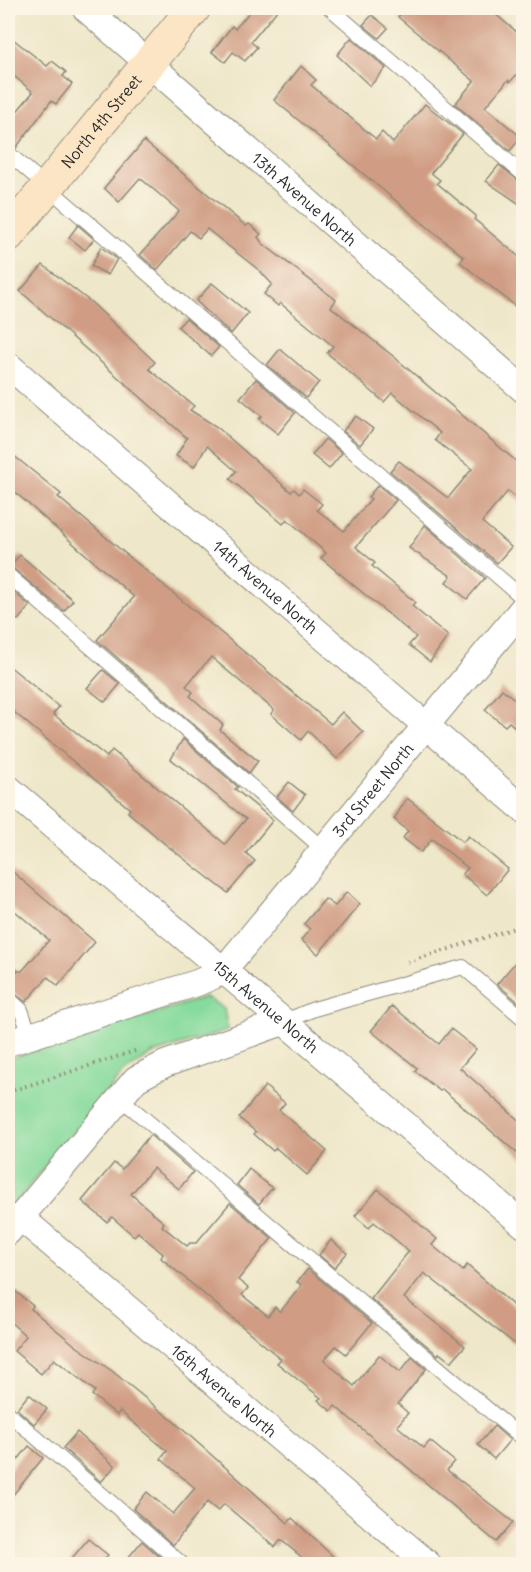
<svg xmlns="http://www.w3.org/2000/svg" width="531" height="1572" viewBox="0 0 531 1572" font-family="Delius,sans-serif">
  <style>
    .green { fill: #85da9c; stroke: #588264; stroke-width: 1.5 }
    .building { fill: #d09d84 }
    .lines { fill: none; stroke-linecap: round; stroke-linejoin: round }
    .lane-casing { stroke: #8c897a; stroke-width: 16 }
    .street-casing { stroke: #8c897a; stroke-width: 28 }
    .secondary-casing { stroke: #8c897a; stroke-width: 35 }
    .path { stroke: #8c897a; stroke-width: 4; stroke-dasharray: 1.5 4.5; stroke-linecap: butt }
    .lane { stroke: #fff; stroke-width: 14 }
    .street { stroke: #fff; stroke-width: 26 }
    .secondary { stroke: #fce5c4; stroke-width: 33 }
    .labels { text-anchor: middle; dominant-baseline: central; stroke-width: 4.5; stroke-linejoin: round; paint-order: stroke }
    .street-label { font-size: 16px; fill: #2b2b2b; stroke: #fcf5e5 }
  </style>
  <rect width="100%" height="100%" fill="#fcf5e5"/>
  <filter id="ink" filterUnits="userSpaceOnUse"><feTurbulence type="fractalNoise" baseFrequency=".0167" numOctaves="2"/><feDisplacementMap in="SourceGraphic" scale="12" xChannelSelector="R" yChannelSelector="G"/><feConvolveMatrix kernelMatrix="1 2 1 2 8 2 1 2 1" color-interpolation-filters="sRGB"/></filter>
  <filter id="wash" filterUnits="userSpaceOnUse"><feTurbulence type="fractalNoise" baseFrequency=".008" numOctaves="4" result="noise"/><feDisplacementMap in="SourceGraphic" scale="24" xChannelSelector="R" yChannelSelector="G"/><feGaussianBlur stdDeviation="1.35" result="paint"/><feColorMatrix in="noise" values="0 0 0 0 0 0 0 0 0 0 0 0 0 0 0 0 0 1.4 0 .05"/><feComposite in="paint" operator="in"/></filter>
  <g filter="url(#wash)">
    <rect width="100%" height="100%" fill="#eee7c9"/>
    <path class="green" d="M206,997L224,1009L228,1030L152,1054L124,1072L8,1211V1059Z"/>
    <g id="blocks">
      <g class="building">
        <path d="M253,8H279L251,42L257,47L245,61L233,52L225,62L212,52L232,26L235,29Z"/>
        <path d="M405,8H488L524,38V67L510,82L508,80L485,107L521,137L510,151L455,104L474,81L398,17Z"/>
        <path d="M372,15L388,28L379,38L363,25Z"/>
        <path d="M8,35L47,66L52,61L66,72L63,76L72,84L56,104L51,101L16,148L8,144V122L33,92L8,71Z"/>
        <path d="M351,38L386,68L370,86L337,55Z"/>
        <path d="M301,66L316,80L311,85L376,139L382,132L393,143L425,104L463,134L431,173L440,180L437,183L476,216L474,219L524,261V313L460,262L464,257L274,100Z"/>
        <path d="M144,141L246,226L249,224L261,234L258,237L262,243L336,300L331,307L393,356L524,468V504L508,491L482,522L511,547L497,563L390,471L399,461L448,498L472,469L435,440L440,433L392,393L384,402L327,353L333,346L280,303L278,306L264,294L272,284L260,271L207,229L199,238L190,231L157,270L140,255L179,211L140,178L119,202L104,188Z"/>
        <path d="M499,165L524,185V207L486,181Z"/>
        <path d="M78,225L94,239L85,250L69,237Z"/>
        <path d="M101,247L117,259L108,275L91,266Z"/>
        <path d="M43,265L92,303L155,362L149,369L194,406L190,410L217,427L291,492L294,489L299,494L303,489L322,504L317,510L344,531L371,499L368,497L378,485L396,500L356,547L375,563L372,566L415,602L412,606L448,636L430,662L409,645L416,637L321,558L326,553L287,519L283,524L230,479L236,471L207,446L194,467L176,456L187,438L20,291Z"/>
        <path d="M212,283L248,313L231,334L196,301Z"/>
        <path d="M186,318L219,347L211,356L178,327Z"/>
        <path d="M280,349L319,382L306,398L267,365Z"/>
        <path d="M256,379L295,413L278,434L259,419L262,416L240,398Z"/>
        <path d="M356,416L373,429L360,445L343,431Z"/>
        <path d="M325,439L342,453L329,469L312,455Z"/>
        <path d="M8,451L61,494L58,497L103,535L331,724L342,712L363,732L337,759L308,731L301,740L271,714L274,710L211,657L186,686L193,692L190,696L223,725L220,730L258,761L249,773L97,640L134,597L8,486Z"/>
        <path d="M425,525L485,578L467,599L446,582L451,576L409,548Z"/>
        <path d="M20,555L73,600L64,611L10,566Z"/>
        <path d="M14,592L30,606L18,620L8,612V600Z"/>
        <path d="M8,665L59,707L53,714L107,757L112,750L225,844L246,819L171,759L183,739L238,787L235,789L273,820L246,853L255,861L228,893L165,844L128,812L130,809L8,707Z"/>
        <path d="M103,670L120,684L105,702L87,688Z"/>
        <path d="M502,689L524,707V735L509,722L505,726L485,710Z"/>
        <path d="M289,782L305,795L293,811L277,797Z"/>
        <path d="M407,798L463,842L468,836L508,869L487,895L462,874L468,868L432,839L421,852L403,838L408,831L394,819Z"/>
        <path d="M8,868L95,942L58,986L48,977L26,1002L8,989V962L18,971H22L49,940L8,905Z"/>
        <path d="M347,892L360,904L318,954L301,940L310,929L304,924L325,899L335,906Z"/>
        <path d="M524,952V1007L497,984Z"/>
        <path d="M392,1006L439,1044L451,1029L476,1049L460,1068L524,1125V1159L442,1089L440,1091L415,1071L417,1068L371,1031Z"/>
        <path d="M265,1086L285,1103L279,1110L327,1151L307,1175L276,1148L273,1151L254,1134L256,1132L239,1118Z"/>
        <path d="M150,1135L193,1172L179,1189L153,1168L131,1194L164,1223L162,1226L187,1246L190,1243H196L230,1203L272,1238L238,1280L248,1288L242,1295L268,1316L275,1307L280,1312L302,1285L297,1282L308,1269L372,1323L346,1354L336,1346L324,1360L354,1386L379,1355L400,1372L412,1357L426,1369L398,1404L408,1413L397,1426L424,1448L430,1441L454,1461L447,1470L513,1522L496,1542L335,1406L331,1411L318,1400L321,1398L277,1363L281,1359L161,1258L163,1254L138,1232L134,1236L112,1217L107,1222L82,1201L114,1163L122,1169Z"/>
        <path d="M249,1169L272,1188L259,1204L237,1185Z"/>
        <path d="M378,1189L437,1239L432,1245L463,1271L467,1265L524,1315V1351L424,1273L404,1298L465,1346L451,1362L439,1353L438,1355L371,1299L409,1251L374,1222L369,1228L355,1216Z"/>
        <path d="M331,1240L347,1253L334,1268L319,1255Z"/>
        <path d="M8,1285L33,1306L31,1309L76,1346L112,1371L172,1420L288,1523L292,1518L341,1564H310L281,1540L275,1547L224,1504L218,1511L207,1502L173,1545L133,1509L147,1492L173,1514L195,1488L161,1459L167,1451L120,1411L117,1415L92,1395L95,1391L54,1359L41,1374L14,1351L26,1336L8,1320Z"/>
        <path d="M29,1394L47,1409L34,1424L17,1409Z"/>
        <path d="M494,1426L510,1440L494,1459L478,1445Z"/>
        <path d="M77,1432L115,1466L101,1482L63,1448Z"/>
        <path d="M29,1446L43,1458L8,1501V1472Z"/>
        <path d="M88,1539L108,1555L100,1564H67Z"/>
        <path d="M142,1541L160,1557L153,1564H123Z"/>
      </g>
    </g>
  </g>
  <g filter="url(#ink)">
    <use href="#blocks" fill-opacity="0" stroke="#8c897a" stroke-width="1.5"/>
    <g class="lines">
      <defs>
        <g id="lane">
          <path d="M330,8L524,175"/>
          <path d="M8,153L524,599"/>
          <path d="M8,575L322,848"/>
          <path d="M8,998L21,1010L30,1035"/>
          <path d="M283,1022L314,1009L463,967L524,1019"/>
          <path d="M119,1097L524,1440"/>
          <path d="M8,1413L182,1564"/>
        </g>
        <g id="street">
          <path id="s1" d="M85,8L524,390"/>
          <path id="s2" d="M8,365L524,810"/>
          <path id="s3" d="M8,788L524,1225"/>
          <path id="s4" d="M8,1043L197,983L222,972L524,607"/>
          <path id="s5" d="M20,1217L428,1564"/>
          <path d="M8,1232L136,1079L165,1064L283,1022"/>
        </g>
        <g id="secondary">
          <path id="s6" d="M8,235L194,8"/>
        </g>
      </defs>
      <use href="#lane" class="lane-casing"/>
      <use href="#street" class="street-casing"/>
      <use href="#secondary" class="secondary-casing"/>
      <g class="path">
        <path d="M408,962L524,925"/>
        <path d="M8,1092L138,1050"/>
      </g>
      <use href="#lane" class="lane"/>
      <use href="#street" class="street"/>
      <use href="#secondary" class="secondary"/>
    </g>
  </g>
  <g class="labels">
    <g class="street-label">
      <text stroke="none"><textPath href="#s6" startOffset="147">North 4th Street</textPath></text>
      <text stroke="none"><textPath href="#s1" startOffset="291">13th Avenue North</textPath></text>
      <text stroke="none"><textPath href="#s2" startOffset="340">14th Avenue North</textPath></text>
      <text stroke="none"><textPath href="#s4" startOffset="462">3rd Street North</textPath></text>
      <text stroke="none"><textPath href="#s3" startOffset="338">15th Avenue North</textPath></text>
      <text stroke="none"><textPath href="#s5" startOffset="268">16th Avenue North</textPath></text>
    </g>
  </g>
  <rect width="531" height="1572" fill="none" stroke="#fcf5e5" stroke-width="30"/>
</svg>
